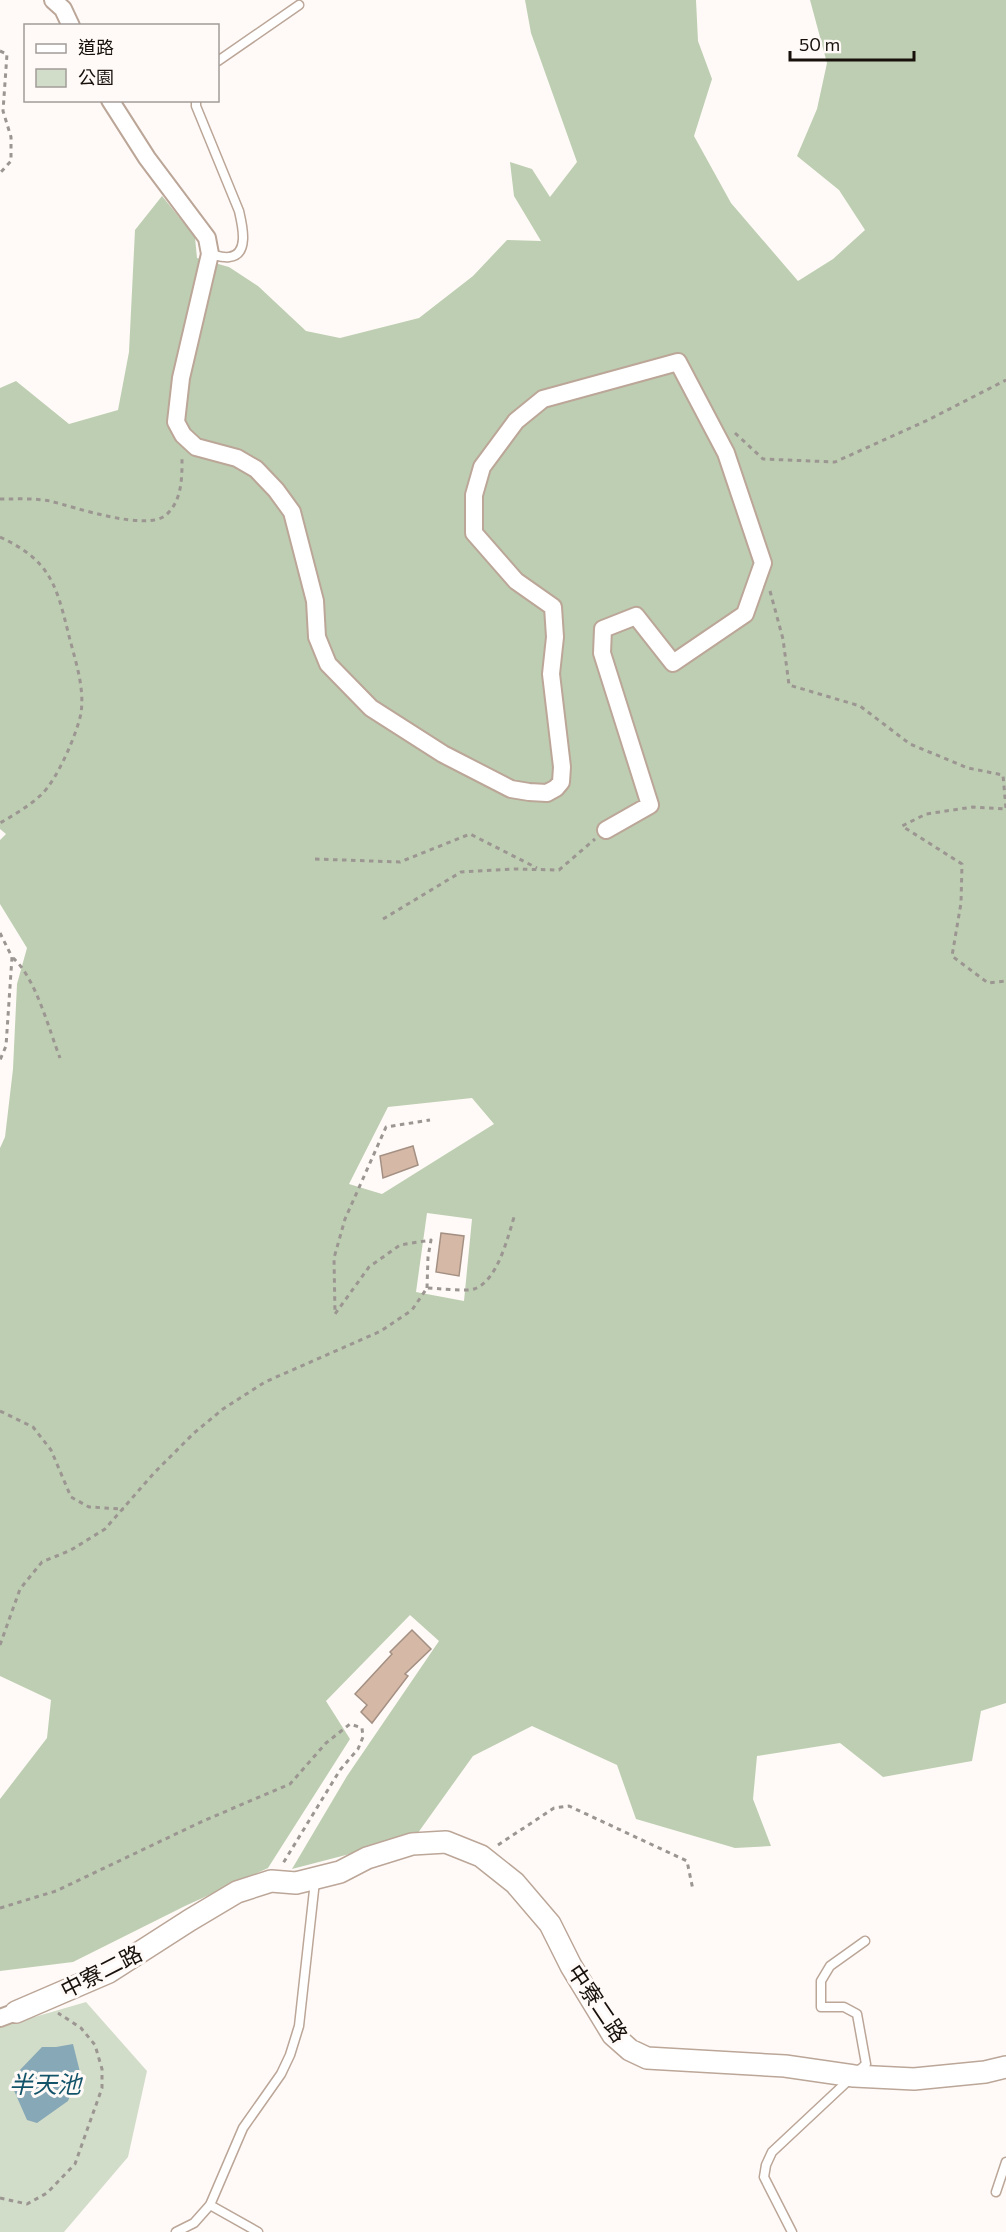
<svg xmlns="http://www.w3.org/2000/svg" width="1006" height="2232" viewBox="0 0 1006 2232" font-family="Commissioner,'Noto Sans TC',sans-serif">
  <style>
    .green { fill: #d2ddc9 }
    .forest { fill: #beceb2; fill-rule: evenodd }
    .water { fill: #87a8b7 }
    .building { fill: #d5b8a6; stroke: #a49083; stroke-width: 1.5 }
    .lines { fill: none; stroke-linecap: round; stroke-linejoin: round }
    .service-casing { stroke: #bba698; stroke-width: 11 }
    .minor-casing { stroke: #bba698; stroke-width: 20 }
    .tertiary-casing { stroke: #bba698; stroke-width: 24 }
    .path { stroke: #9c9692; stroke-width: 3; stroke-dasharray: 4.5 4.5; stroke-linecap: butt }
    .service { stroke: #fff; stroke-width: 8 }
    .minor { stroke: #fff; stroke-width: 16 }
    .tertiary { stroke: #fff; stroke-width: 21 }
    .labels { text-anchor: middle; dominant-baseline: central; stroke-width: 6; stroke-linejoin: round; paint-order: stroke }
    .street-label { font-size: 22px; fill: #17100b; stroke: #fffaf7 }
    .water-label { font-size: 24px; font-style: italic; fill: #13536a; stroke: #fffaf7 }
  </style>
  <rect width="100%" height="100%" fill="#fffaf7"/>
  <path class="green" d="M86,2002L147,2071L128,2157L64,2232H0V2027Z"/>
  <path class="forest" d="M525,0H696L698,41L712,79L694,136L731,203L798,281L833,259L865,230L839,190L797,156L817,109L827,63L810,0H1006V1703L981,1711L972,1761L883,1777L840,1743L757,1756L753,1799L771,1846L735,1848L636,1819L617,1765L532,1726L473,1756L415,1837L292,1869L347,1776L439,1641L410,1615L326,1701L350,1739L268,1868L185,1906L73,1962L0,1971V1799L47,1738L51,1700L0,1676V1148L5,1137L13,1069L17,984L27,948L0,904V840L6,834L0,829V388L16,381L69,424L118,410L129,352L135,230L162,196L195,237L197,258L229,267L258,286L306,331L340,338L419,318L473,276L507,240L541,241L514,196L510,162L532,169L550,197L577,162L531,33ZM472,1098L494,1124L382,1194L349,1184L388,1107ZM427,1213L472,1219L464,1301L416,1292Z"/>
  <path class="water" d="M73,2044L80,2072L68,2101L37,2123L27,2120L12,2086L18,2072L42,2047H56Z"/>
  <g class="building">
    <path d="M413,1146L418,1165L383,1178L380,1156Z"/>
    <path d="M441,1233L464,1236L459,1276L436,1272Z"/>
    <path d="M412,1630L431,1649L405,1674L408,1676L372,1723L361,1712L367,1705L355,1694L392,1654L390,1652Z"/>
  </g>
  <g class="lines">
    <defs>
      <g id="service">
        <path d="M218,61L299,5"/>
        <path d="M196,100V106L239,211C242,224 250,255 229,257C223,258 215,255 210,254"/>
        <path d="M996,2192L1006,2162"/>
        <path d="M210,2205L258,2232"/>
        <path d="M176,2232L194,2223L210,2205L243,2128L281,2074L290,2055L299,2026L315,1881"/>
        <path d="M792,2232L764,2177L766,2165L772,2152L866,2064L857,2014L844,2007H821V1981L830,1966L865,1941"/>
      </g>
      <g id="minor">
        <path d="M53,0L63,9L71,26"/>
        <path d="M110,100L147,158L207,238L210,254L181,378L176,422L183,435L196,447L237,458L256,469L276,490L292,512L315,601L317,637L328,664L371,708L443,754L511,789L529,792L547,793L556,788L561,782L562,767L551,674L555,637L553,607L516,581L474,533V495L482,467L516,421L543,399L678,362L726,453L763,563L745,614L673,663L636,616L603,629L602,653L650,805L606,830"/>
        <path d="M0,2018L16,2012"/>
      </g>
      <path id="tertiary" d="M16,2012L109,1972L190,1920L237,1892L271,1881L296,1883L340,1872L367,1858L412,1844L446,1842L481,1856L515,1883L550,1924L571,1966L613,2035L630,2050L647,2058L785,2066L854,2076L914,2079L985,2072L1006,2067"/>
    </defs>
    <use href="#service" class="service-casing"/>
    <use href="#minor" class="minor-casing"/>
    <use href="#tertiary" class="tertiary-casing"/>
    <g class="path">
      <path d="M0,51L7,54L3,111L11,137V161L0,173"/>
      <path d="M735,433L763,459L835,462L928,420L1006,380"/>
      <path d="M0,499C16,499 35,498 50,501C74,507 147,532 166,515C183,500 182,475 182,455"/>
      <path d="M0,537C49,560 56,583 68,632C74,657 85,686 81,713C77,734 57,780 41,795C29,806 14,815 0,823"/>
      <path d="M770,591L783,639L789,685L860,706L910,744L968,768L1003,775L1006,809L973,807L926,814L902,826L962,864L961,903L952,956L988,983L1006,981"/>
      <path d="M315,859L400,862L470,834L537,868"/>
      <path d="M383,919L461,872L514,869L559,870L595,839"/>
      <path d="M0,933L12,957L6,1046L0,1060"/>
      <path d="M13,958C36,978 49,1030 60,1058"/>
      <path d="M427,1288L428,1257L431,1240L400,1245L369,1267L335,1314L334,1258L345,1219L386,1127L430,1120"/>
      <path d="M0,1411L33,1427L51,1450L71,1497L89,1507L124,1509"/>
      <path d="M0,1645L20,1589L42,1562L71,1550L105,1529L154,1473L194,1433L223,1409L265,1382L381,1331L412,1310L427,1288C436,1288 467,1292 474,1289C498,1281 508,1236 515,1214"/>
      <path d="M498,1845L554,1808L569,1806L687,1861L693,1890"/>
      <path d="M0,1908L56,1891L203,1821L290,1784L326,1743L350,1724L362,1728L363,1737L358,1749L340,1770L282,1865"/>
      <path d="M0,2198L27,2204L47,2193L75,2164L102,2088V2069L95,2045L81,2028L58,2013"/>
    </g>
    <use href="#service" class="service"/>
    <use href="#minor" class="minor"/>
    <use href="#tertiary" class="tertiary"/>
  </g>
  <g class="labels">
    <g class="street-label">
      <text transform="translate(101 1971) rotate(-27)">中寮二路</text>
      <text transform="translate(598 2003) rotate(56)">中寮二路</text>
    </g>
    <g class="water-label">
      <text x="45" y="2083">半天池</text>
    </g>
  </g>
  <rect x="24" y="24" width="195" height="78" fill="#fffaf7" stroke="#a29c99" stroke-width="1.5"/>
  <rect x="36" y="44" width="30" height="9" fill="#ffffff" stroke="#a29c99" stroke-width="1.5"/>
  <text x="78" y="54" font-size="18" fill="#17100b">道路</text>
  <rect x="36" y="69" width="30" height="18" fill="#d2ddc9" stroke="#a29c99" stroke-width="1.5"/>
  <text x="78" y="84" font-size="18" fill="#17100b">公園</text>
  <path d="M790 51v9h124v-9" fill="none" stroke="#17100b" stroke-width="3"/>
  <text x="799" y="51" font-size="18" fill="#17100b" stroke="#fffaf7" stroke-width="4.5" paint-order="stroke">50 m</text>
</svg>
